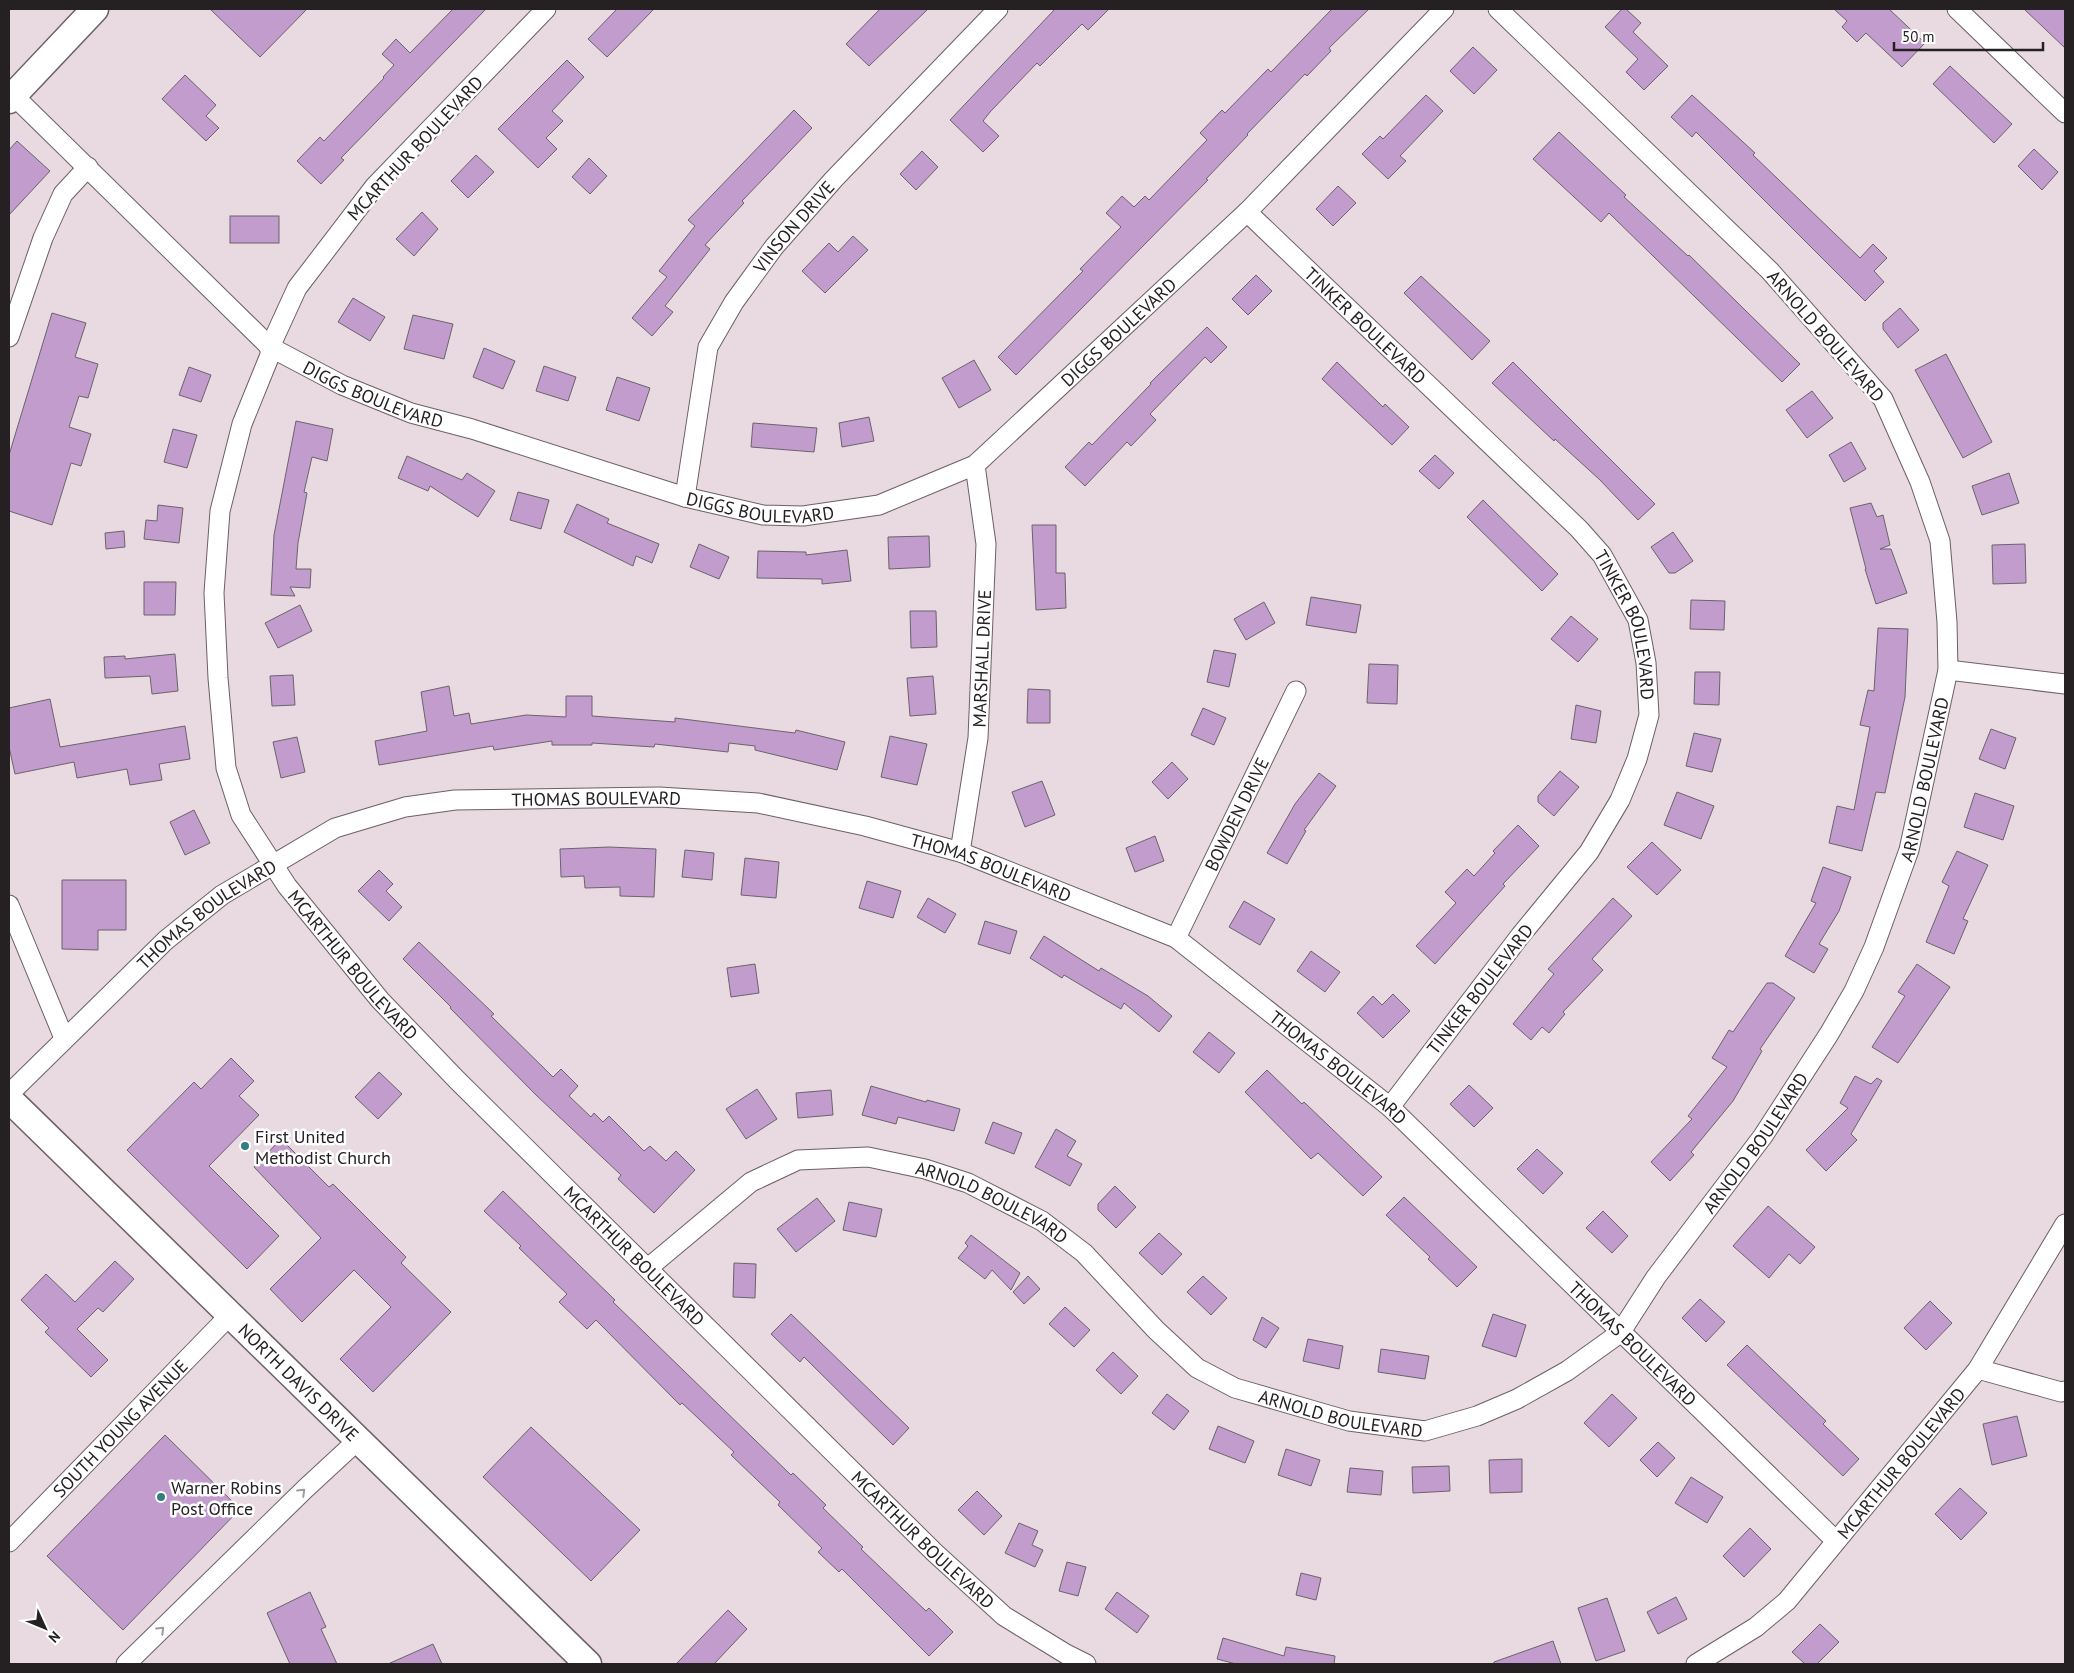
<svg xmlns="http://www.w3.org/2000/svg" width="2074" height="1673" viewBox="0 0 2074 1673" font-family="'PT Sans',sans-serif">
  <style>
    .building { fill: #c29ccc; stroke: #6b636d }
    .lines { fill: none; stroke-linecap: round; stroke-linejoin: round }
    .street-casing { stroke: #6c5f65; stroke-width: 21 }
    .secondary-casing { stroke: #6c5f65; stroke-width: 29 }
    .street { stroke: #fff; stroke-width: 19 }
    .secondary { stroke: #fff; stroke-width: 26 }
    .oneway { stroke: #9d9b9c }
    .poi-dot { fill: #347d82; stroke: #fff; stroke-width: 2 }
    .labels { text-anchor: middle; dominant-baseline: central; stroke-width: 5; stroke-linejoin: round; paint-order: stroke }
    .street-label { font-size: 18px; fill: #252022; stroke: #fff }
    .poi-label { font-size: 18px; fill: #252022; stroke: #fff; text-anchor: start }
  </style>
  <rect width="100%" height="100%" fill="#e8dae0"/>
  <g class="building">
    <path d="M210,9H307L260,57Z"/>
    <path d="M453,9H486L341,158L344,160L321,184L297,161L320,137L324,141L384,78L383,77L394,65L382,54L396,39L410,53Z"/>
    <path d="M617,9H654L607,57L588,39Z"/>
    <path d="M880,9H928L869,66L846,44Z"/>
    <path d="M1055,9H1109L1088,30L1082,24L1040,66L1037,63L990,112L983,121L999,136L983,152L950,120Z"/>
    <path d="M1332,9H1369L1329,48L1331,51L1307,76L1305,74L1247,134L1248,135L1206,179L1208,180L1016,375L998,357L1083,271L1080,269L1121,227L1106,213L1122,196L1134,207L1145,196L1149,200L1207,140L1200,133L1222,110L1225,113L1268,69L1271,72Z"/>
    <path d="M1622,9H1626L1641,23L1633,32L1668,66L1644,90L1626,72L1638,59L1605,27Z"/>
    <path d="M1834,9H1889L1925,43L1902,67L1866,33L1857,42L1842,27L1847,21Z"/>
    <path d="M2024,9H2065V48Z"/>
    <path d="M1473,47L1497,70L1474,94L1450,71Z"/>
    <path d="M567,60L584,77L552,111L563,121L546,138L557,149L538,168L498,129Z"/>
    <path d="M1950,66L2012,124L1994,143L1933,84Z"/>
    <path d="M185,75L216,105L206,116L219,128L206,141L162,99Z"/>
    <path d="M1426,95L1443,111L1400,156L1406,161L1388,179L1362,154L1380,136L1383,139Z"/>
    <path d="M1692,95L1755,153L1753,155L1860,258L1873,244L1887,258L1874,271L1884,282L1865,301L1696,132L1692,137L1671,117Z"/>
    <path d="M794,110L812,128L742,201L744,203L705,245L710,249L665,306L673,312L652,336L632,318L667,277L659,271L695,226L688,220Z"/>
    <path d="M1559,132L1626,195L1624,197L1688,256L1689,255L1800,364L1782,382L1609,213L1601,222L1533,159Z"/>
    <path d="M17,141L50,171L9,215V150Z"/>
    <path d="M2034,149L2058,172L2042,190L2018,166Z"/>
    <path d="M922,151L938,167L916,190L900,174Z"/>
    <path d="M476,155L494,172L468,198L451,181Z"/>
    <path d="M589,158L607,176L590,194L572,177Z"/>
    <path d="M1338,186L1356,203L1333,226L1316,209Z"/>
    <path d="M422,212L438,229L414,256L396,239Z"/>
    <rect x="230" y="216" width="49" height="27"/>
    <path d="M853,236L868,250L825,293L802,271L829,243L838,252Z"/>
    <path d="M1256,275L1272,291L1248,315L1232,299Z"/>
    <path d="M1421,276L1490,341L1472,360L1404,293Z"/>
    <path d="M353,298L385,317L370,341L338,322Z"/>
    <path d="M1900,308L1919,330L1898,348L1883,329V323Z"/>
    <path d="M52,313L86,323L75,357L98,364L88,398L79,396L69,427L91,434L81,466L71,463L52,525L9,511V455Z"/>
    <path d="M413,315L453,324L444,359L404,349Z"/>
    <path d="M1207,327L1227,347L1211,363L1205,357L1150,414L1156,420L1131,446L1127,442L1085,486L1065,467L1089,442L1092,445L1151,384L1150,383Z"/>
    <path d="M484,348L515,361L503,389L473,377Z"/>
    <path d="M1946,354L1992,442L1963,458L1915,370Z"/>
    <path d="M974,360L991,390L959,408L942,378Z"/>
    <path d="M1337,362L1383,407L1385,404L1409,427L1392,445L1322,379Z"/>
    <path d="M1513,362L1655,504L1638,520L1600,480L1555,439L1554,441L1492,383Z"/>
    <path d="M544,366L576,377L568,401L536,391Z"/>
    <path d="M189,367L211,375L201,402L179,395Z"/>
    <path d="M617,377L650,388L639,421L606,410Z"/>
    <path d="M1812,391L1833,418L1807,438L1786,410Z"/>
    <path d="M869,417L874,441L842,447L839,423Z"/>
    <path d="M296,421L333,429L327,461L312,457L304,492L307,493L298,543L296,569H311L310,588L290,587L295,596L271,595L274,535Z"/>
    <path d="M753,423L817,428L814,452L751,447Z"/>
    <path d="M173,429L197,435L187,468L164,462Z"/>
    <path d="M1851,442L1866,469L1844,482L1829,455Z"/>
    <path d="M1435,455L1454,473L1439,489L1419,471Z"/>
    <path d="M407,456L462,480L467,473L495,491L478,517L430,486L428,491L398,478Z"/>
    <path d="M2009,473L2019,503L1982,515L1972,486Z"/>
    <path d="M518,492L549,500L541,529L510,520Z"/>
    <path d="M1483,500L1558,574L1542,591L1467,517Z"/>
    <path d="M1871,503L1877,517L1883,515L1890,545L1880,549H1891L1907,593L1876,604L1865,569H1866L1850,508Z"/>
    <path d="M577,504L609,519L607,523L659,544L652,563L636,556L633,566L564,532Z"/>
    <path d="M158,505L183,508L179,543L144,539L146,520L157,521Z"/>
    <path d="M1032,525H1056V573H1065L1066,608L1036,610Z"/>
    <path d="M124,531L125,547L106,549L105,533Z"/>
    <path d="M1673,532L1693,561L1675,573H1669L1651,547Z"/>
    <path d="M929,536L930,567L889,569L888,537Z"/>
    <path d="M699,544L729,557L719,579L690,567Z"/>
    <path d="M2025,544L2026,583L1993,584L1992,545Z"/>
    <path d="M847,550L851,581L822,584V579L757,578L758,551L806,552V555Z"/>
    <path d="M144,582H176L175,615H144Z"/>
    <path d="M1311,597L1361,605L1356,633L1306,625Z"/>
    <path d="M1691,600L1725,601L1724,630L1690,629Z"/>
    <path d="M1264,602L1275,623L1246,640L1234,619Z"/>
    <path d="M300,605L312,631L278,648L265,623Z"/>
    <path d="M910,611H936L937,647L911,648Z"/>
    <path d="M1571,616L1598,639L1578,662L1551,639Z"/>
    <path d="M1878,628L1908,629L1905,697L1885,793L1876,792L1862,851L1829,843L1837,806L1854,810L1870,727L1860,725L1868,690L1874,691Z"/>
    <path d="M1214,650L1236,654L1229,687L1207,682Z"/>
    <path d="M175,654L178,691L152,694L150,676L105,678L104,657L125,656V659Z"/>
    <path d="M1369,664L1398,665L1397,704L1367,703Z"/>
    <path d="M1695,672H1720L1719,705L1694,704Z"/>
    <path d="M293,675L295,705L272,706L270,676Z"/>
    <path d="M933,676L936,714L910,716L907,678Z"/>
    <path d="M449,686L454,716L469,713L471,724L526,715L566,717V696H592V716L675,722V718L795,733L796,730L845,742L837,770L755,750V746L729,743L728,752L655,744L654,747L592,743V745H552V741L494,750L493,746L379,765L375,741L427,731L421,692Z"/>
    <path d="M1028,689L1050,690V723H1027Z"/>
    <path d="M50,699L60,747L185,726L190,759L159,764L162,780L130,785L127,769L77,778L74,762L15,774L9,747V708Z"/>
    <path d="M1576,705L1601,711L1596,743L1571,739Z"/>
    <path d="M1203,708L1226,718L1214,745L1191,735Z"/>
    <path d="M1991,729L2016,738L2005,769L1979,759Z"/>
    <path d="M1694,733L1721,739L1712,772L1686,766Z"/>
    <path d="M890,736L927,744L917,785L881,777Z"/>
    <path d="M297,737L305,772L281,778L273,742Z"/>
    <path d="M1172,762L1188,779L1168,799L1152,782Z"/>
    <path d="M1560,771L1579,787L1554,816L1538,802V796Z"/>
    <path d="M1319,773L1336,786L1304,830L1306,831L1287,864L1267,853L1295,804Z"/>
    <path d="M1042,781L1055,815L1025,827L1012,792Z"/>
    <path d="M1677,792L1714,806L1701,839L1664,825Z"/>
    <path d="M1975,793L2014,806L2003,840L1964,827Z"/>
    <path d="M194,810L210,843L185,855L170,822Z"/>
    <path d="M1518,825L1539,846L1503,884L1505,886L1435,964L1416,946L1456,903L1445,892L1467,869L1474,876L1495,853L1493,851Z"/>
    <path d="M1155,836L1164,861L1135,872L1126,848Z"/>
    <path d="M1652,842L1681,870L1657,895L1627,867Z"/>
    <path d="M609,847L656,849L654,897L620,896V887L585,888L584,876L561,877L560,849Z"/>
    <path d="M685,850L714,853L712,880L682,877Z"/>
    <path d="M1957,851L1988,865L1963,919L1968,921L1954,954L1926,942L1949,886L1942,882Z"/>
    <path d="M745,858L779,862L776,898L741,895Z"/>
    <path d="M1823,867L1851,877L1839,911L1819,944L1828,949L1814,973L1785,956L1816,903L1811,901Z"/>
    <path d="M379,870L393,884L386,891L402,907L389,921L358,891Z"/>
    <path d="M62,880H126V930H98V950L62,949Z"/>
    <path d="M867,881L901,891L893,918L859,908Z"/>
    <path d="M928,898L956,914L945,933L917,917Z"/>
    <path d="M1613,898L1632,916L1592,959L1603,970L1563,1012L1565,1014L1549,1033L1542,1027L1531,1040L1513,1024L1554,974L1548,969Z"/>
    <path d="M1244,901L1275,919L1260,945L1229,927Z"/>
    <path d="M985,921L1017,931L1010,954L978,944Z"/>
    <path d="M1044,936L1099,971L1101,968L1148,996L1172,1016L1159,1032L1124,1003L1121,1009L1064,975L1062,978L1030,958Z"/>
    <path d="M419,942L494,1014L491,1016L553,1077L561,1069L578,1086L569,1096L591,1117L594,1113L603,1122L609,1116L644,1151L650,1146L666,1161L676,1151L695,1170L654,1213L618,1179L621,1175L536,1095L450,1008L451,1007L403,959Z"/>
    <path d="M1311,951L1340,972L1325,992L1297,971Z"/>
    <path d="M755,964L759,993L731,997L727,968Z"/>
    <path d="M1917,964L1950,987L1898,1063L1872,1047L1905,996L1898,992Z"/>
    <path d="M1767,983H1773L1795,998L1760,1049L1762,1051L1733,1101L1691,1152L1694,1155L1670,1181L1651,1162L1692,1119L1688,1116L1727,1067L1712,1058L1729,1030L1733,1032Z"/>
    <path d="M1393,994L1410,1011L1383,1038L1357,1013L1373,996L1382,1005Z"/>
    <path d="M1209,1032L1235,1053L1219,1073L1193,1052Z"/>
    <path d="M231,1058L254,1081L239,1096L259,1115L209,1166L279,1236L247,1269L127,1150L194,1082L201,1089Z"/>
    <path d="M1267,1070L1302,1104L1304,1102L1382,1177L1363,1196L1318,1153L1311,1159L1245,1092Z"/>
    <path d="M379,1072L402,1094L378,1119L355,1097Z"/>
    <path d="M1855,1076L1871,1084L1877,1078L1882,1081L1851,1134L1857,1140L1826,1171L1806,1150L1848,1108L1840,1103Z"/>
    <path d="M1469,1085L1493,1108L1474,1127L1450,1104Z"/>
    <path d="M871,1086L926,1102L927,1100L960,1109L954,1131L898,1117L896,1124L862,1115Z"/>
    <path d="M757,1089L777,1119L746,1139L726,1109Z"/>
    <path d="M831,1090L833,1115L798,1118L796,1093Z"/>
    <path d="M993,1122L1022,1133L1014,1154L985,1143Z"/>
    <path d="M1056,1129L1076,1141L1067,1156L1082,1164L1070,1186L1035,1167Z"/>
    <path d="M281,1139L329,1187L333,1184L406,1257L401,1263L451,1312L373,1392L340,1359L391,1307L354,1270L302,1322L270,1289L321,1238L254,1167Z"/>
    <path d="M1537,1149L1563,1173L1543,1194L1517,1169Z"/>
    <path d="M1115,1186L1136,1207L1116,1228L1098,1210V1204Z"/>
    <path d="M503,1191L615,1300L613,1302L791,1475L793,1473L826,1505L823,1508L863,1547L861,1549L926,1611L929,1608L953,1632L929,1656L842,1569L839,1572L818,1552L822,1548L778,1505L780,1502L731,1455L734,1452L682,1403L680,1405L596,1320L587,1329L559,1302L567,1294L519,1248L521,1246L484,1211Z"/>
    <path d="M1404,1197L1477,1267L1457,1287L1428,1259L1430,1257L1386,1215Z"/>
    <path d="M817,1198L835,1221L796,1252L777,1229Z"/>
    <path d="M849,1202L882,1209L876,1237L843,1230Z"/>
    <path d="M1768,1206L1815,1247L1800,1264L1789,1254L1769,1278L1733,1246Z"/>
    <path d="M1603,1211L1628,1236L1612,1253L1586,1228Z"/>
    <path d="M1159,1233L1182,1254L1162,1275L1139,1253Z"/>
    <path d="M971,1235L1020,1273L1011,1290L992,1270L985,1279L958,1258L968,1246L965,1243Z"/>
    <path d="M115,1261L134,1279L103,1312L98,1308L77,1329L108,1360L91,1377L45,1332L49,1328L21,1300L46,1274L75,1302Z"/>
    <path d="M734,1263L756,1264L755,1298L733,1297Z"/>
    <path d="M1028,1276L1040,1289L1024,1304L1013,1292Z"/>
    <path d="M1203,1276L1227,1298L1211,1315L1187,1292Z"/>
    <path d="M1700,1299L1725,1322L1706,1342L1682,1318Z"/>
    <path d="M1930,1301L1952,1323L1926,1350L1904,1328Z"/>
    <path d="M1065,1307L1090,1330L1074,1347L1049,1324Z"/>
    <path d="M791,1314L909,1428L893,1445L804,1357L800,1362L771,1334Z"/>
    <path d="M1493,1314L1526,1325L1516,1357L1482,1346Z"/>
    <path d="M1262,1317L1279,1328L1266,1348L1253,1340Z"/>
    <path d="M1308,1339L1343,1346L1339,1369L1303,1361Z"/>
    <path d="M1747,1345L1826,1421L1823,1424L1859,1459L1843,1476L1727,1365Z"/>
    <path d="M1381,1349L1429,1356L1425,1379L1378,1372Z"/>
    <path d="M1113,1352L1138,1376L1121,1394L1096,1370Z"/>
    <path d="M1167,1394L1189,1411L1174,1430L1152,1413Z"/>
    <path d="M1612,1394L1637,1418L1609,1447L1584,1423Z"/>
    <path d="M2017,1416L2027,1456L1992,1465L1983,1424Z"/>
    <path d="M1218,1426L1254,1441L1245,1463L1209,1449Z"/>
    <path d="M531,1427L640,1530L591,1581L483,1477Z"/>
    <path d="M165,1435L240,1509L123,1630L47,1556Z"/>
    <path d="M1658,1442L1675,1458L1657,1477L1640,1460Z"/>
    <path d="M1286,1449L1320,1460L1311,1486L1278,1475Z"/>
    <path d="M1522,1459V1492L1490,1493L1489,1460Z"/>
    <path d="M1449,1466L1450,1491L1413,1493L1412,1467Z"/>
    <path d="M1350,1468L1383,1471L1381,1495L1347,1492Z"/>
    <path d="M1691,1477L1723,1497L1707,1523L1675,1503Z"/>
    <path d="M1960,1488L1987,1513L1961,1540L1935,1514Z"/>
    <path d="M977,1491L1002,1516L984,1535L958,1510Z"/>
    <path d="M1019,1523L1038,1531L1032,1545L1043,1550L1035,1567L1005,1553Z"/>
    <path d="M1750,1528L1771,1549L1744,1577L1723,1556Z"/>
    <path d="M1067,1562L1086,1567L1078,1596L1059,1591Z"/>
    <path d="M1301,1573L1321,1578L1316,1600L1296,1595Z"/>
    <path d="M310,1592L326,1627L321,1629L337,1664H290L267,1613Z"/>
    <path d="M1117,1592L1149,1616L1137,1633L1105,1609Z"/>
    <path d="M1676,1597L1687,1619L1658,1634L1647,1612Z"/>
    <path d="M1607,1598L1625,1651L1596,1661L1578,1608Z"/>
    <path d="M728,1610L747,1629L714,1664H676Z"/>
    <path d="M1820,1624L1839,1642L1817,1664H1805L1792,1652Z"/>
    <path d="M1223,1638L1284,1656L1286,1647L1335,1656L1334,1664H1236L1217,1659Z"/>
    <path d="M1553,1641L1561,1664H1494V1662Z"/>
    <path d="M433,1644L442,1664H388Z"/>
  </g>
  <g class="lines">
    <defs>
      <g id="street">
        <path id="s1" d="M546,9L375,186L297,288L270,347V355L242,424L220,511L214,593L218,678L226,768L241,815L287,886L380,1000L457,1080L934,1552L1004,1616L1066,1654L1086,1664"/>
        <path d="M1957,9L2065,113"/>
        <path id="s2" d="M13,95L270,347L342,385L411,413L472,429L685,497L763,515L803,516L879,505L975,465L1247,212L1444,9"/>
        <path id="s3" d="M1247,212L1579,529L1602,555L1638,620L1646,663L1649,715L1637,759L1620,800L1589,852L1520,936L1390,1107"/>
        <path d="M9,337L43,238L63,194L88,167"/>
        <path id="s4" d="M685,497L708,347L734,302L774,247L834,179L998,9"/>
        <path d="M1948,670L2065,684"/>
        <path id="s5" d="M960,852L978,738L986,544L975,465"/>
        <path d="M9,905L64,1038"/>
        <path id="s6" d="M1176,938L1296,691"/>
        <path id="s7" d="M9,1094L166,940L222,895L335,828L405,807L455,800L659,797L758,803L865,826L960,852L1176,938L1390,1107L1836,1541"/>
        <path id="s8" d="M648,1268L751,1182L798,1160L868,1157L925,1169L968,1183L1042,1221L1084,1253L1156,1330L1197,1368L1235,1388L1349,1421L1425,1431L1477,1416L1517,1399L1567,1371L1620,1333L1656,1277L1763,1136L1829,1034L1854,991L1874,947L1909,850L1948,670L1947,622L1940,541L1920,482L1883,399L1770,271L1498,9"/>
        <path d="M1978,1369L2061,1392L2065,1391"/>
        <path id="s9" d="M9,1542L230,1315"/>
        <path d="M126,1664L305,1489L358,1440"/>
        <path id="s10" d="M1696,1664L1756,1627L1787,1601L1978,1369L2065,1224"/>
      </g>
      <g id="secondary">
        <path d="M9,100L95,9"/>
        <path id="s11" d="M9,1099L588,1664"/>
      </g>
    </defs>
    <use href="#street" class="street-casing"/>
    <use href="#secondary" class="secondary-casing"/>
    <use href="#street" class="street"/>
    <use href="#secondary" class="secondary"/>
  </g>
  <defs><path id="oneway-chevron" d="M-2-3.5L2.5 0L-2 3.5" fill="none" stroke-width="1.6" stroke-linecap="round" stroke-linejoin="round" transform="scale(1.25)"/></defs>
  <g class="oneway">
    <use href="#oneway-chevron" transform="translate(302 1492) rotate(-44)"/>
    <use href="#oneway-chevron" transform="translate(161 1630) rotate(-44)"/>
  </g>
  <g class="poi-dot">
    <circle cx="245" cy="1146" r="5"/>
    <circle cx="161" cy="1497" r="5"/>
  </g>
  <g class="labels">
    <g class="street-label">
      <text transform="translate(415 148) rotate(-47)">MCARTHUR BOULEVARD</text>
      <text stroke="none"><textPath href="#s4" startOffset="300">VINSON DRIVE</textPath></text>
      <text stroke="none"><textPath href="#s3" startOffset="164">TINKER BOULEVARD</textPath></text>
      <text stroke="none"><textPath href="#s2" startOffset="1299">DIGGS BOULEVARD</textPath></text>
      <text transform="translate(1826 336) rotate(49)">ARNOLD BOULEVARD</text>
      <text stroke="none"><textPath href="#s2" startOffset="474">DIGGS BOULEVARD</textPath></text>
      <text stroke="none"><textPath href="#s2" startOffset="879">DIGGS BOULEVARD</textPath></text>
      <text stroke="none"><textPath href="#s3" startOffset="569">TINKER BOULEVARD</textPath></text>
      <text stroke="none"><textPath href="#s5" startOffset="195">MARSHALL DRIVE</textPath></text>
      <text stroke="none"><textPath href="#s8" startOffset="1754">ARNOLD BOULEVARD</textPath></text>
      <text stroke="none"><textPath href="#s7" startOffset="688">THOMAS BOULEVARD</textPath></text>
      <text stroke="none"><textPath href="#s6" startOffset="138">BOWDEN DRIVE</textPath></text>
      <text stroke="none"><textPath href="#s7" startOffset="1092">THOMAS BOULEVARD</textPath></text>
      <text stroke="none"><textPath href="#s7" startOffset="268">THOMAS BOULEVARD</textPath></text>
      <text stroke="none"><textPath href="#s1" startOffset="1106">MCARTHUR BOULEVARD</textPath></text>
      <text transform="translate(1480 989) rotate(-52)">TINKER BOULEVARD</text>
      <text stroke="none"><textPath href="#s7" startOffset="1498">THOMAS BOULEVARD</textPath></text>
      <text stroke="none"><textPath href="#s8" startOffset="1349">ARNOLD BOULEVARD</textPath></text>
      <text stroke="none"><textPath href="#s8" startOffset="389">ARNOLD BOULEVARD</textPath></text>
      <text stroke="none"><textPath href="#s1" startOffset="1511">MCARTHUR BOULEVARD</textPath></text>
      <text stroke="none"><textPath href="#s7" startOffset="1902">THOMAS BOULEVARD</textPath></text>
      <text stroke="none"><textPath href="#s11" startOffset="405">NORTH DAVIS DRIVE</textPath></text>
      <text stroke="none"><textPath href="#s8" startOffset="809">ARNOLD BOULEVARD</textPath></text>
      <text stroke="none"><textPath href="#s9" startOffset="159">SOUTH YOUNG AVENUE</textPath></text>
      <text stroke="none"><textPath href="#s10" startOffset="290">MCARTHUR BOULEVARD</textPath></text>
      <text stroke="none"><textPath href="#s1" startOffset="1916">MCARTHUR BOULEVARD</textPath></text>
    </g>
    <g class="poi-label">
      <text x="255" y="1136">First United<tspan x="255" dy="21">Methodist Church</tspan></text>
      <text x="171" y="1487">Warner Robins<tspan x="171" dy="21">Post Office</tspan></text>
    </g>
  </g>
  <rect width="2074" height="1673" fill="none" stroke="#252022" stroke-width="20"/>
  <g transform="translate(45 1628) rotate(134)" stroke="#ffffff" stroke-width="4" paint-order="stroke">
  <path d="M0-4L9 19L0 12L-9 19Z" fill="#252022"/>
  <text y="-8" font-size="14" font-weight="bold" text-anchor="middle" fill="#252022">N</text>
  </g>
  <path d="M1894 42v8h149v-8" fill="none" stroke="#252022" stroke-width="2.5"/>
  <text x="1902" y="42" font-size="15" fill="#252022" stroke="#ffffff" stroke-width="4" paint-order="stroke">50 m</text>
</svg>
